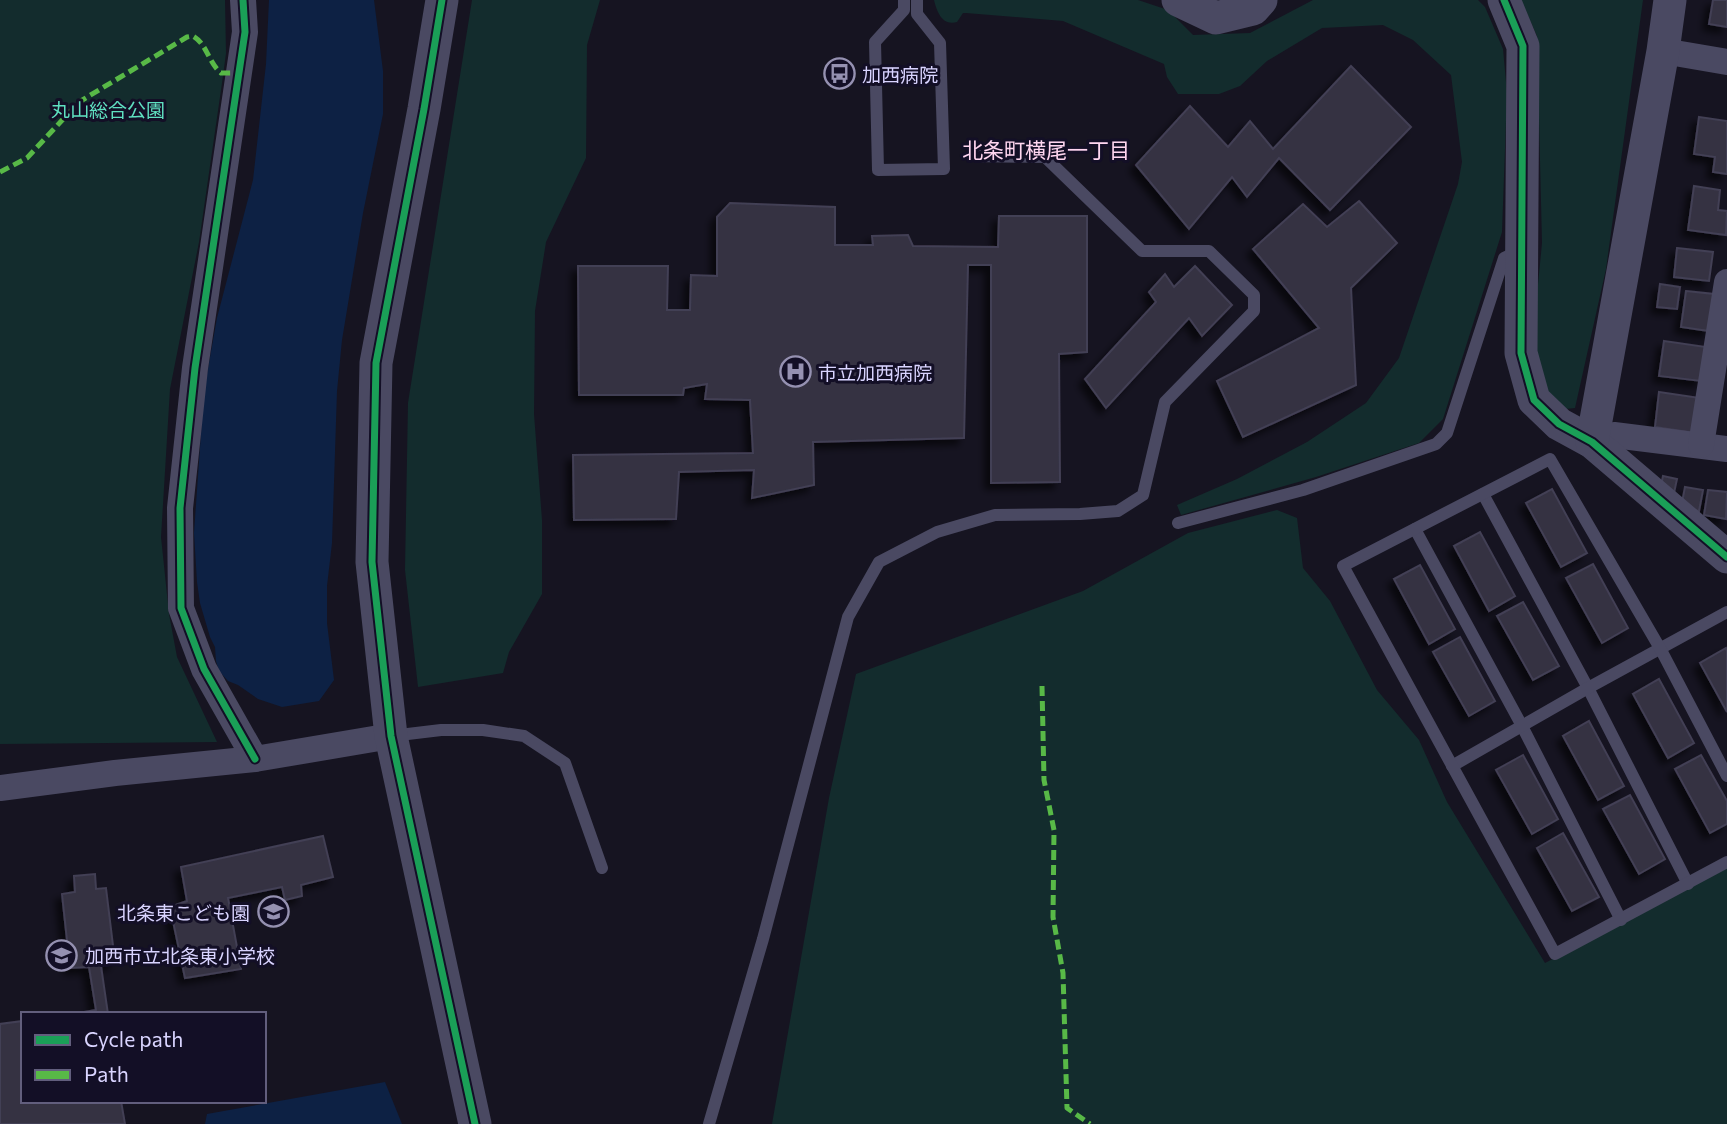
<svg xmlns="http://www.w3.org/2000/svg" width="1727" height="1124" viewBox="0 0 1727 1124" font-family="Commissioner,'Noto Sans JP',sans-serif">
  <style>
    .green { fill: #132c2d }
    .water { fill: #0d2144 }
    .building { fill: #343243; stroke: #433f54; stroke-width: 2; filter: url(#shadow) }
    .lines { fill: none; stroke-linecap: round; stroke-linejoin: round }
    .service { stroke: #4a4962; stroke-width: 12 }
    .minor { stroke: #4a4962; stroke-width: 26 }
    .tertiary { stroke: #4a4962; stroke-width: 33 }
    .quiet { stroke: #58b947; stroke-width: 5; stroke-dasharray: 10 5; stroke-linecap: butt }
    .cycleway-casing { stroke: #130f26; stroke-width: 11 }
    .cycleway { stroke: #1a9f57; stroke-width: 7 }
    .labels { text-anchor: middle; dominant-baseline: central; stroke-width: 6; stroke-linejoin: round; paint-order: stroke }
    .poi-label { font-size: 19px; fill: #d9d4ff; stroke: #130f26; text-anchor: start }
    .park-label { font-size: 19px; fill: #5fe0c0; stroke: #130f26 }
    .neighbourhood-label { font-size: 21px; fill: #ffd6f0; stroke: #130f26 }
  </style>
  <defs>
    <filter id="shadow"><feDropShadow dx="-6" dy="6" stdDeviation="3.5" flood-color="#0009"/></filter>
  </defs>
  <rect width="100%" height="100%" fill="#161421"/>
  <g class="green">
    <path d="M0,0H225L226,53L222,83L199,242L170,389L161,537L169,614L177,657L217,742L0,744Z"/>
    <path d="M472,0H600L587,45L586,158L546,242L535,311L534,414L542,520V594L509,652L503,673L418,687L405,570L408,403Z"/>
    <path d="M934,0H1138L1168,10L1193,35L1250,33L1313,0H1478L1485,7L1503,49L1507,93L1502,232L1443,419L1419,443L1316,477L1181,515L1177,505L1237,479L1307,442L1366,403L1399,358L1458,184L1462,162L1451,75L1413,40L1383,25L1322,28L1267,61L1240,86L1219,94H1178L1167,77L1164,64L1063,21L966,13H963L957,22C942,26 937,12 934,0Z"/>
    <path d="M1521,0H1643L1606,269L1575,408L1565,409L1550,404L1532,347L1542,243L1537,36Z"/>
    <path d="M1277,510L1297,518L1303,568L1330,601L1377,690L1419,740L1447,802L1545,963L1727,868V1124H772L829,798L856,674L1083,591L1188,533Z"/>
  </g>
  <g class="water">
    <path d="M269,0H374L383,71V114L363,213L342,340L337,391L332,543L327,586V623L334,680L319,701L282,707L258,699L238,685L228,681L219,671L216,661L215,647L210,637L200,603L197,582L194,533L204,391L217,318L253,180L266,64Z"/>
    <path d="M385,1082L402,1124H205L207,1114Z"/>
  </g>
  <g class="building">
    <path d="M1713,0H1727V27L1709,24Z"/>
    <path d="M1351,66L1411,127L1330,210L1279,158L1247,197L1232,177L1189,229L1136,165L1190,106L1228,147L1250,121L1273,149Z"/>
    <path d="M1699,117L1727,121V174L1713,172L1715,157L1694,154Z"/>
    <path d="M1694,186L1720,190L1718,210L1727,211L1726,235L1688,230Z"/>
    <path d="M1359,201L1397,243L1351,288L1356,385L1243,437L1217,381L1319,328L1253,249L1303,204L1327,227Z"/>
    <path d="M730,203L835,207V245H873L872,236L908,235L913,246L998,247L999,216H1087V352L1059,354L1060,482L991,483V265H968L964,438L813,442L814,485L752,498L754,470L679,472L676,519L574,520L573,455L753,453L750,400L705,399L707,384L684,388L683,395H579L578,266H668L667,310H690L691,275L717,276V217Z"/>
    <path d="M1677,248L1713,252L1709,281L1674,277Z"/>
    <path d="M1195,266L1232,305L1202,336L1189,318L1106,408L1085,379L1156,302L1149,292L1165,274L1174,287Z"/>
    <path d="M1660,284L1680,287L1677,309L1657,307Z"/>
    <path d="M1686,291L1714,294L1709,331L1681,327Z"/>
    <path d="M1664,341L1706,347L1701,381L1659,376Z"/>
    <path d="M1659,392L1700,398L1695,433L1655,427Z"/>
    <path d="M1663,476L1677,479L1674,493L1660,491Z"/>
    <path d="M1685,487L1703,490L1699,511L1681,508Z"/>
    <path d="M1552,489L1587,553L1561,567L1526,503Z"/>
    <path d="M1708,490L1727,492L1726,519L1704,515Z"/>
    <path d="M1480,532L1515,596L1489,611L1454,546Z"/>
    <path d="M1593,564L1628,628L1602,643L1566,578Z"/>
    <path d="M1420,565L1455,629L1429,644L1394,579Z"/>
    <path d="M1523,602L1559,666L1533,680L1497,616Z"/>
    <path d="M1460,637L1495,701L1469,716L1433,652Z"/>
    <path d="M1726,648L1727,651V712L1700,663Z"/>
    <path d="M1659,679L1694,743L1668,758L1633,694Z"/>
    <path d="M1589,721L1624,786L1598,800L1563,736Z"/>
    <path d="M1523,755L1558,819L1532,834L1496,770Z"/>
    <path d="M1701,755L1727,801V824L1710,833L1675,769Z"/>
    <path d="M1630,795L1665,859L1639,874L1603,809Z"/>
    <path d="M1563,833L1599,897L1572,911L1537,848Z"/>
    <path d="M323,836L333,877L301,885L302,896L285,900L282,887L228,898L241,969L185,978L170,907L187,901L181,867Z"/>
    <path d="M95,874L96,889L106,888L115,962L101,966L108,1014H72L96,1010L89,967L70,968L62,894L75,892L74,876Z"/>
    <path d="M23,1021V1101H121L125,1124H0V1024Z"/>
  </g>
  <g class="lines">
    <g class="service">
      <path d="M904,0V10L875,42L878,170L944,169L940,43L917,14V0"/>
      <path d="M1483,494L1588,688L1688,884"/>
      <path d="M1178,523L1303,490L1436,444L1447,433L1504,258L1519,251"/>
      <path d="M1415,529L1522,726L1621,920"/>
      <path d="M391,736L441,730H483L524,736L565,763L602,868"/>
      <path d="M1452,766L1588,688L1727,612"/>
      <path d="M1727,776L1661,650L1550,459L1343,566L1555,954L1727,862"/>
      <path d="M709,1124L763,939L848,617L879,562L937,532L995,515L1080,514L1118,511L1143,495L1165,402L1254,311V295L1209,251H1142L1045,157L973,156"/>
    </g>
    <g class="minor">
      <path d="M243,0L245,32L195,368L180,508L181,608L204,669L255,759"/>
      <path d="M1663,51L1727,62"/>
      <path d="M1592,442L1614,435L1727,449"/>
      <path d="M1701,445L1727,282"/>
      <path d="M0,788L115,773L255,759L391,736"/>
    </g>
    <g class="tertiary">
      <path d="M442,0L424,109L376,363L372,562L391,736L475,1124"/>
      <path d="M1178,0L1216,18L1253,9L1261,0"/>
      <path d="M1504,0L1523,46L1521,353L1534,400L1559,424L1592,442L1727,557"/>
      <path d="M1592,442L1663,51L1670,0"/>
    </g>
    <g class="quiet">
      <path d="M0,172L27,158L79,102L187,37L193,36C207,44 208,62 221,73H239"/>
      <path d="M1042,686L1044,780L1054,830L1053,917L1063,973L1067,1108L1090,1124"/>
    </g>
    <defs>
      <g id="cycleway">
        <path d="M243,0L245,32L195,368L180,508L181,608L204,669L255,759"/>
        <path d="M442,0L424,109L376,363L372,562L391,736L475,1124"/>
        <path d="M1504,0L1523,46L1521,353L1534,400L1559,424L1592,442L1727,557"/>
      </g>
    </defs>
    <use href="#cycleway" class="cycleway-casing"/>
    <use href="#cycleway" class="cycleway"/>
  </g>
  <defs>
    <symbol id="bus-ring" viewBox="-11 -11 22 22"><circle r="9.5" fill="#130f26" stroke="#9591b1" stroke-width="1.5"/><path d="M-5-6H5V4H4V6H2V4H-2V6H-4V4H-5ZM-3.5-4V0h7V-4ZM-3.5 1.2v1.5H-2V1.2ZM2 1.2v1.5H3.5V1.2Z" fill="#9591b1"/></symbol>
    <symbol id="hospital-ring" viewBox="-11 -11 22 22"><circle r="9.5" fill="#130f26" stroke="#9591b1" stroke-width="1.5"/><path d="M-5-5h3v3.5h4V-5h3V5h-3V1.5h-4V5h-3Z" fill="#9591b1"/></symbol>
    <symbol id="school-ring" viewBox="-11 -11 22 22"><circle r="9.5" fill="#130f26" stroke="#9591b1" stroke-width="1.5"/><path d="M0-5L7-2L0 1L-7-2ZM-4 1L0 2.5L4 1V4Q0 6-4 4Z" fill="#9591b1"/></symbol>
  </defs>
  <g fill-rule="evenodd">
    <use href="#bus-ring" x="822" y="56" width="35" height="35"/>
    <use href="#hospital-ring" x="778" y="354" width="35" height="35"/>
    <use href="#school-ring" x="256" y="894" width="35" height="35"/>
    <use href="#school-ring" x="44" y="938" width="35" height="35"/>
  </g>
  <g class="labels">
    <g class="poi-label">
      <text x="862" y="74">加西病院</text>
      <text x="818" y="372">市立加西病院</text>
      <text x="250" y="912" text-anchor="end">北条東こども園</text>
      <text x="85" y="955">加西市立北条東小学校</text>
    </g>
    <g class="park-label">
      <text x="108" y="109">丸山総合公園</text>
    </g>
    <g class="neighbourhood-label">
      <text x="1046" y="149">北条町横尾一丁目</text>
    </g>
  </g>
  <rect x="21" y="1012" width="245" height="91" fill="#130f26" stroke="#625e7d" stroke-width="2"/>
  <rect x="35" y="1035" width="35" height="10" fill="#1a9f57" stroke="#625e7d" stroke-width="2"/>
  <text x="84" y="1047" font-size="21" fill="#d9d4ff">Cycle path</text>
  <rect x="35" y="1070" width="35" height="10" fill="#58b947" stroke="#625e7d" stroke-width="2"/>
  <text x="84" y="1082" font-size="21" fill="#d9d4ff">Path</text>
</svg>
